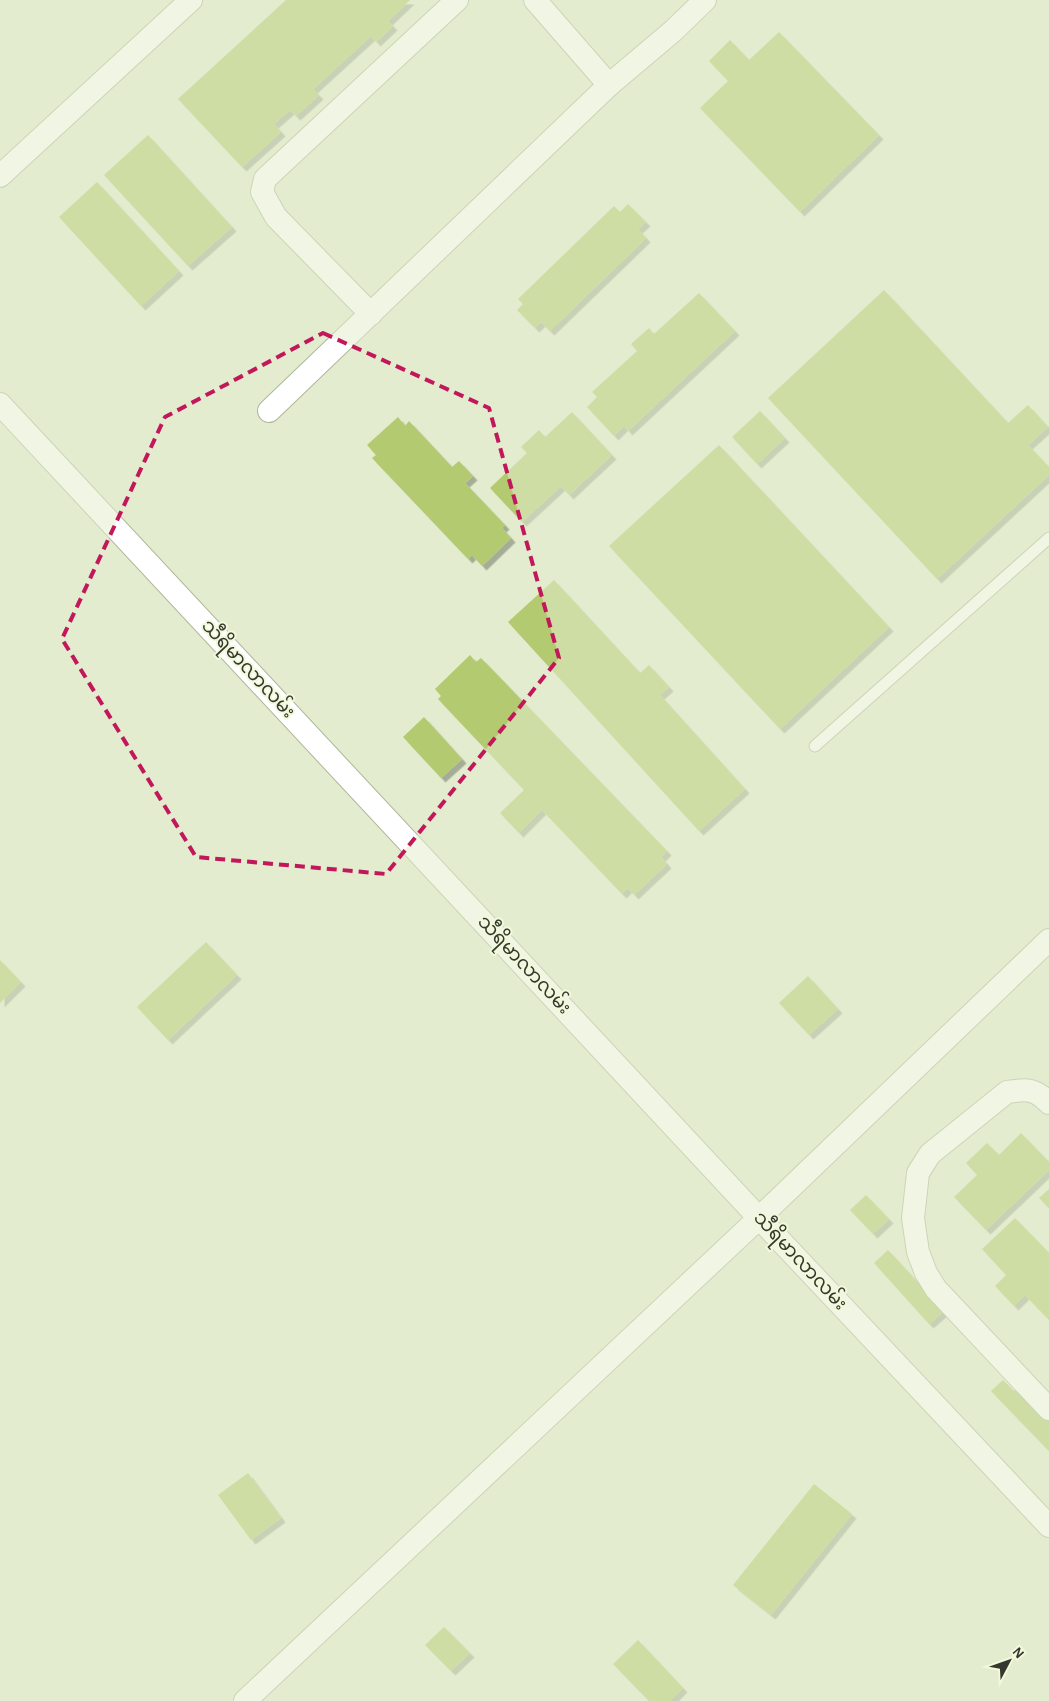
<svg xmlns="http://www.w3.org/2000/svg" width="1049" height="1701" viewBox="0 0 1049 1701" font-family="'Alegreya Sans','Noto Sans Myanmar',sans-serif">
  <style>
    .building { fill: #b3ca6f; filter: url(#shadow) }
    .lines { fill: none; stroke-linecap: round; stroke-linejoin: round }
    .service-casing { stroke: #afb79a; stroke-width: 13 }
    .minor-casing { stroke: #afb79a; stroke-width: 24 }
    .service { stroke: #fff; stroke-width: 11 }
    .minor { stroke: #fff; stroke-width: 22 }
    .marked { fill: none; stroke: #c2185b; stroke-width: 4; stroke-dasharray: 10 6; stroke-linejoin: round }
    .labels { text-anchor: middle; dominant-baseline: central; stroke-width: 4; stroke-linejoin: round; paint-order: stroke }
    .street-label { font-size: 19px; fill: #35392d; stroke: #f0f9db }
  </style>
  <defs>
    <filter id="shadow"><feDropShadow dx="4.5" dy="4.5" stdDeviation="0" flood-color="#0004"/></filter>
  </defs>
  <rect width="100%" height="100%" fill="#e3ecce"/>
  <g class="building">
    <path d="M286,0H410L388,21L393,26L376,42L371,36L313,89L319,95L296,116L290,110L274,124L281,132L242,167L178,99Z"/>
    <path d="M779,32L879,135L800,212L700,108L728,81L709,61L730,40L749,60Z"/>
    <path d="M148,135L232,227L188,266L104,175Z"/>
    <path d="M97,182L179,271L141,306L59,217Z"/>
    <path d="M628,204L646,222L638,229L646,238L550,331L541,322L535,328L517,310L523,304L518,299L614,206L620,212Z"/>
    <path d="M884,290L1008,423L1028,405L1048,427L1028,445L1049,467V475L937,579L768,398Z"/>
    <path d="M699,293L735,331L628,431L624,426L614,436L587,407L597,397L592,392L637,351L631,344L649,328L654,334Z"/>
    <path d="M760,411L785,438L757,464L732,437Z"/>
    <path d="M572,412L612,455L569,495L561,486L522,522L490,488L527,453L521,447L539,430L545,437Z"/>
    <path d="M398,417L405,426L409,421L452,467L459,461L473,476L465,483L505,525L502,528L511,538L482,566L472,555L468,559L372,458L376,455L367,445Z"/>
    <path d="M719,445L889,627L780,729L609,546Z"/>
    <path d="M554,580L640,673L649,665L669,687L660,695L745,789L699,831L508,622Z"/>
    <path d="M470,655L476,662L481,658L667,851L661,857L667,864L634,895L628,888L622,894L542,810L519,833L500,813L524,790L438,699L441,696L435,689Z"/>
    <path d="M424,717L462,759L441,778L403,737Z"/>
    <path d="M206,942L237,975L168,1040L137,1007Z"/>
    <path d="M0,960L21,982L0,1003Z"/>
    <path d="M808,976L838,1009L809,1035L779,1003Z"/>
    <path d="M1021,1133L1049,1162V1170L986,1230L954,1197L977,1175L966,1163L987,1143L999,1155Z"/>
    <path d="M1049,1189V1208L1039,1198Z"/>
    <path d="M866,1195L889,1219L873,1234L850,1210Z"/>
    <path d="M1015,1218L1049,1253V1316L1047,1318L1025,1295L1014,1306L995,1286L1006,1275L982,1249Z"/>
    <path d="M888,1250L944,1311L929,1324L874,1263Z"/>
    <path d="M1003,1380L1014,1391L1018,1387L1049,1419V1451L991,1391Z"/>
    <path d="M248,1473L281,1518L251,1540L218,1495Z"/>
    <path d="M814,1484L852,1514L771,1615L733,1585Z"/>
    <path d="M444,1627L470,1653L451,1671L425,1645Z"/>
    <path d="M638,1640L683,1688L670,1701H649L613,1664Z"/>
  </g>
  <g class="lines">
    <defs>
      <path id="service" d="M815,746L1049,538"/>
      <g id="minor">
        <path d="M535,0L609,85"/>
        <path d="M0,176L191,0"/>
        <path d="M371,314L276,217L262,192L265,179L457,0"/>
        <path d="M0,404L759,1218L1049,1526"/>
        <path d="M269,411L609,85L673,31L705,0"/>
        <path d="M1049,1103C1034,1088 1027,1089 1007,1092L930,1154L918,1173L913,1218L918,1252L926,1273L936,1289L1049,1409"/>
        <path d="M245,1701L759,1218L1049,940"/>
      </g>
    </defs>
    <use href="#service" class="service-casing"/>
    <use href="#minor" class="minor-casing"/>
    <use href="#service" class="service"/>
    <use href="#minor" class="minor"/>
  </g>
  <path d="M0 0H1049V1701H0ZM323,333L489,408L559,658L386,874L196,857L62,639L165,417Z" fill="#e3ecce" fill-opacity=".55" fill-rule="evenodd"/>
  <path class="marked" d="M323,333L489,408L559,658L386,874L196,857L62,639L165,417Z"/>
  <g class="labels">
    <g class="street-label">
      <text transform="translate(248 669) rotate(47)">သီရိမာလာလမ်း</text>
      <text transform="translate(524 965) rotate(47)">သီရိမာလာလမ်း</text>
      <text transform="translate(800 1261) rotate(47)">သီရိမာလာလမ်း</text>
    </g>
  </g>
  <g transform="translate(1009 1661) rotate(49)" stroke="#f0f9db" stroke-width="4" paint-order="stroke">
  <path d="M0-4L9 19L0 12L-9 19Z" fill="#35392d"/>
  <text y="-8" font-size="14" font-weight="bold" text-anchor="middle" fill="#35392d">N</text>
  </g>
</svg>
